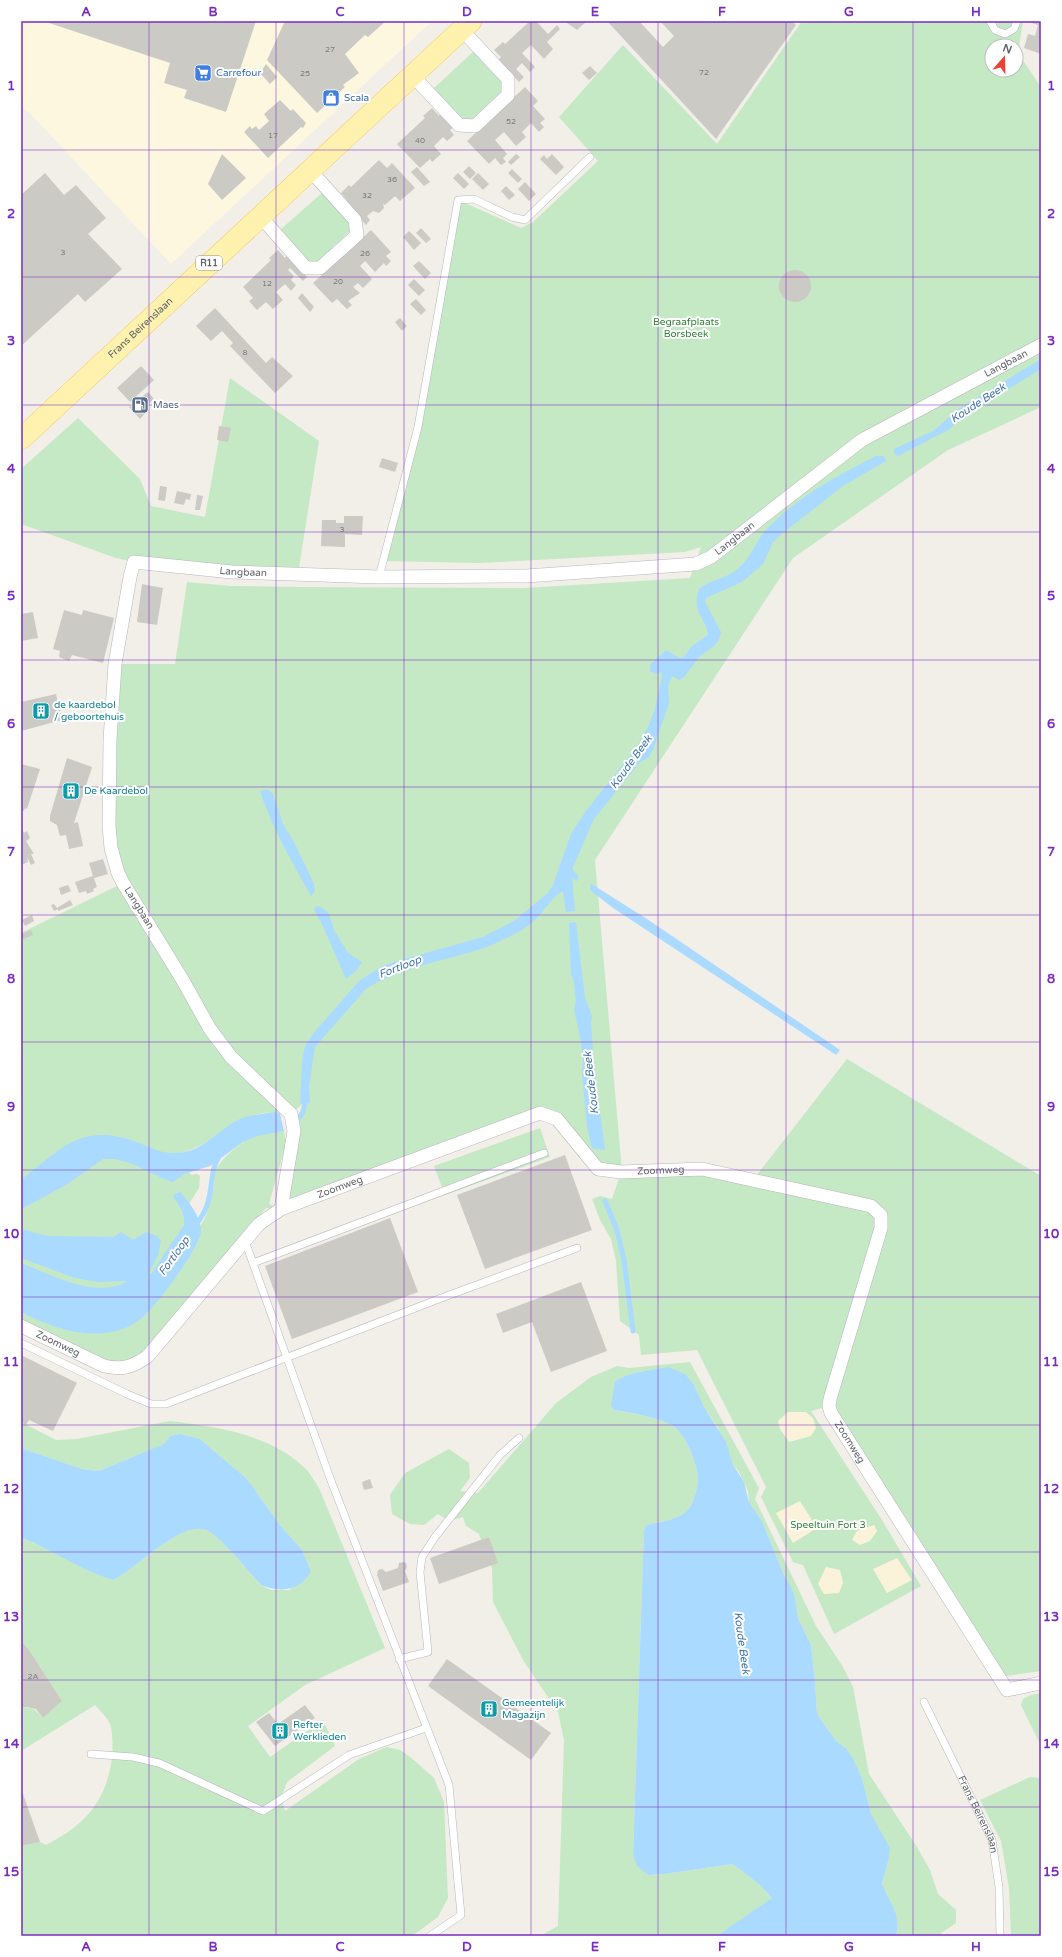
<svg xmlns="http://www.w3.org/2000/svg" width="1062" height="1957" viewBox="0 0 1062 1957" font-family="'Varela Round',sans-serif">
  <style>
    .commercial { fill: #fef7e0 }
    .green { fill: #c5e8c5; fill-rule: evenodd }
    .sand { fill: #fbf3d9 }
    .water { fill: #aadaff }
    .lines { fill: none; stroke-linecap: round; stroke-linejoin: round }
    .stream { stroke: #aadaff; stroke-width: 5 }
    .building { fill: #cccac5 }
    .lane-casing { stroke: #b5b8bc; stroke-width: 8 }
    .street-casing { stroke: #b5b8bc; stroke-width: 14 }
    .primary-casing { stroke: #f2c960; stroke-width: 22 }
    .lane { stroke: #fff; stroke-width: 7 }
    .street { stroke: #fff; stroke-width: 13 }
    .primary { stroke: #fff2af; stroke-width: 21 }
    .grid { fill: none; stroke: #7b2cbf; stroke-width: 1; stroke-opacity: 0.55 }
    .labels { text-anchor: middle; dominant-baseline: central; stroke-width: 4; stroke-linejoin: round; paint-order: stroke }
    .number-label { font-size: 8px; fill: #7a7d7f }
    .shield { fill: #fff; stroke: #8f9295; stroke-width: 1 }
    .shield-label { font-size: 9px; font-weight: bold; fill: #5f6368 }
    .shop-label { font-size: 10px; fill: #366cbe; stroke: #fff; text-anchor: start }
    .park-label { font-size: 10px; fill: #348238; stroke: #fff }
    .street-label { font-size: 10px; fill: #5f6368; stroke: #fff }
    .service-label { font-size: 10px; fill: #4e5e75; stroke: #fff; text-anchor: start }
    .culture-label { font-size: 10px; fill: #0d838f; stroke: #fff; text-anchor: start }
    .water-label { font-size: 11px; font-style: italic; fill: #4174aa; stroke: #fff }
    .neatline { fill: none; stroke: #7b2cbf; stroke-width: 1.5 }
    .grid-label { font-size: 13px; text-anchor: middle; font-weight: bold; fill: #7b2cbf }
  </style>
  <rect width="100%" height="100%" fill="#f1efe8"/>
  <path class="commercial" d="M21,21H432L171,264L30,113L21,107Z"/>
  <g class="green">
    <path d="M802,21H1023L1018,53L1041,87V407L948,450L793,558L595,860L622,1172L702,1169L753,1180L847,1059L1041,1176V1671L999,1677L828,1406L811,1411L882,1520L921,1586L834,1634L803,1565L793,1562L761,1497L766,1487L697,1350L641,1355L639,1335L620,1321L616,1261L611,1239L600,1220L592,1199L600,1196L612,1199L621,1172L598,1169L576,1142L540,1113L281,1209L266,1208L193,1292L156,1337L140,1354L131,1360L109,1361L21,1320V933L123,883L111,848L115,664H175L187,582L231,586L298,587L524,588L690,578L701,547L685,552L480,563L383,561L418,427L458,200L521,228L533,222L598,161L559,117L623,45L717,144ZM992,46H1016V70H992ZM305,1101L302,1115L294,1129L281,1209L269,1204L286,1143L284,1131C277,1132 268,1130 262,1132C248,1136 215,1161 214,1176C213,1179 215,1182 214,1185C211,1199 207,1220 197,1230L199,1239L178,1274L161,1269L183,1233L186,1209L199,1188L200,1176L197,1174L192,1175L164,1153C204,1161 242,1102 280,1114L284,1107L297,1109Z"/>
    <path d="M474,51L504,83L503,90L472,120L464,121L433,89Z"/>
    <path d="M323,192L352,223L351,230L316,263H309L279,231Z"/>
    <path d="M230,378L319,441L298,574L134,562L116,558L21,524V469L78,418L140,479L151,506L205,517Z"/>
    <path d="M540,1128L550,1157L445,1195L434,1166Z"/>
    <path d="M690,1362L759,1488L755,1499L816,1626L843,1667L853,1687L869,1774L917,1847L930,1870L938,1894L956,1910V1923L941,1933L940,1936H896C902,1913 888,1903 882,1883L888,1862L878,1828L871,1814L862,1778L846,1748L836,1741L817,1714L815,1682L811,1645L798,1618L789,1583L784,1575L762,1521L749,1502L748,1491L739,1472L733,1465L718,1428L704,1407L694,1386L687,1378L652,1370L639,1372L622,1377L614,1410C629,1412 660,1418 673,1426C685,1433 697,1464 698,1477C698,1486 695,1499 690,1507C681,1520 660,1522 646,1525L644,1530L633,1855L648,1875L664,1874L733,1864L760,1885L773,1899L717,1936H540L558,1926L564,1740L558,1712L523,1660L493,1602L492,1568L479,1534L466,1526L463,1517L449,1521L438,1514L424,1525L410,1524L392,1514L390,1495L405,1473L449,1449L469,1463L470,1478L460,1491L478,1493L556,1403L591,1377L617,1366L629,1368Z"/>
    <path d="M170,1421C217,1427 271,1434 307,1470C311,1475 315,1482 319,1488L385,1648L305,1685L248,1726L270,1757L323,1720L335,1746L287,1782L281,1798L285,1811L359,1759L387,1747L400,1750L409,1756L434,1778L444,1802L448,1898L438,1917L412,1936H21V1846L40,1842L46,1845C85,1825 106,1802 112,1758C113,1748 113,1734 110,1724C108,1718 100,1711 95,1705L21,1751V1708C32,1706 36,1710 43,1718L62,1701L29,1650L21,1641V1537L113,1580C136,1570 185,1515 210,1532C227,1544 247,1570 261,1585L271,1590H289L311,1571L302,1550L280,1525L247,1479L200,1439L180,1434L170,1436L165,1444L99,1471L82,1469L21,1448V1422L56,1440L77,1439Z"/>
    <path d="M1041,1693V1746L1021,1705L1023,1699L1031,1695Z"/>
    <path d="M1030,1777L1041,1778V1936H1011L1009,1888L1001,1841L980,1800Z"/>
  </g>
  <g class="sand">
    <path d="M788,1412H806L813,1418L816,1428L811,1436L789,1442L780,1429L778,1421Z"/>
    <path d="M800,1501L817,1528L793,1543L776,1513Z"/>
    <path d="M874,1525L877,1531L870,1541L860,1545L852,1540L857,1531Z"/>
    <path d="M897,1558L912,1580L887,1593L873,1569Z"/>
    <path d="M826,1567L840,1570L843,1583L839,1593L824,1594L818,1584Z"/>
  </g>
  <g class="water">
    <path d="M1041,359V369L966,415L948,430L898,456L894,454V449L933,431L960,408Z"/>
    <path d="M876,456H884L886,461L843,486L783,533L773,542L763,564L742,582L706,598L705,602L721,632L719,640L714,646L700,656L684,677L679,680L672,676L668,686L669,703L653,750L649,757L639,763L594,819L573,867V870L579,877L577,881L572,878L575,911L566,912L563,892H561C552,898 545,909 538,917C527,929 509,937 494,944C455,960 397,966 365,990L315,1047L309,1087L310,1103L300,1104L302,1062L305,1046L312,1035L359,981L379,968L394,962L483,937L514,921L548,893L553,885L571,834L586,811L639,744L649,725L655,709L662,676L661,672L655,674L650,671V665L666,650L680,658L684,657L691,647L708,635C706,615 691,615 699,589C711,579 727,579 739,568C752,557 756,540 767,529C798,496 837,476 876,456Z"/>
    <path d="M267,789L273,794L283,824L295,844L314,884L315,891L311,896C292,862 272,828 260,791Z"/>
    <path d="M590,883L647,919L840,1050L836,1055L613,908L590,890Z"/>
    <path d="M317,906L321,907L329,914L334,930L348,953L362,962L356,971L346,979L322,924L314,910Z"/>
    <path d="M576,922L585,998L592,1016L591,1024L594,1066L605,1150L592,1148L587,1127L582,1072L583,1061L581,1042L574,1009L576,1002L574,982L571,974L569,923Z"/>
    <path d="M274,1112L280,1114L284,1131L257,1136L243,1142L210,1166L184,1174L173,1182L166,1180L133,1164L115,1159H103L66,1185L21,1209V1180C61,1149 80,1123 134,1141C153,1148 163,1156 184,1152C204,1149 220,1129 238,1120C248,1115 263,1114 274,1112Z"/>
    <path d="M180,1192C188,1200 202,1219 201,1231C199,1250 158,1303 144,1316C136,1324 121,1331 111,1332C79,1338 49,1326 21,1312V1263C52,1275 96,1300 128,1281L98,1282L75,1278L21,1258V1229L47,1236L114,1237L121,1232L133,1240L146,1232L157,1236L161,1241L158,1255L149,1273L151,1274L184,1225C185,1213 181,1207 173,1197L174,1194Z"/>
    <path d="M668,1367L685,1374L694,1385L704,1407L726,1442L733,1465L744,1482L749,1502L762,1521L784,1575L789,1583L794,1594L798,1618L811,1645L815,1682L817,1714L836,1741L846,1748L854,1761L862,1778L871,1814L890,1848L888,1862L882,1883C889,1904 902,1912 896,1936H717L772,1898L760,1885L733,1864L664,1874L648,1875L637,1866L633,1855L644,1530L646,1525C660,1522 681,1520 690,1507C695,1499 698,1486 698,1477C697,1464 685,1433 673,1426C660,1418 629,1412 614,1410L611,1406L615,1382C629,1371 650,1371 668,1367Z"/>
    <path d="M180,1434L200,1439L247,1479L280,1525L302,1550L311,1571C301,1591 280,1593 261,1585C247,1570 227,1544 210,1532C185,1515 136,1570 113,1580C81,1570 52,1550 21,1537V1448L82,1469L99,1471L164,1444L170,1436Z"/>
  </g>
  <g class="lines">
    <g class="stream">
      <path d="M299,1118L303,1112L306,1097"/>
      <path d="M605,1201L617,1230L624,1260L633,1331"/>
      <path d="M195,1227C200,1219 206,1211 208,1202C213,1185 210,1172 219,1156"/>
    </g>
  </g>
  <g class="building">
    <path d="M43,21H256L226,112L184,98L187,90L164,83L170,63Z"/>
    <path d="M285,21H386L368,37L365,35L345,54L359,73L343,85L345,87L317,113L267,60Z"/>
    <path d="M530,21H536L548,34L557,25L560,29L547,42L553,49L544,59L531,45L522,53L535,67L530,72L522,63L516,69L524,77L519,82L498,60L501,57L494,50L503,42L505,44Z"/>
    <path d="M564,21H587L577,30Z"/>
    <path d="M607,21H639L663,47L674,36L660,21H792L796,25L716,139Z"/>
    <path d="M1026,21H1041V54L1024,48L1028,34L1035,36L1038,25Z"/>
    <path d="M266,64L277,77L270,84L260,73Z"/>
    <path d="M590,66L597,73L589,80L582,73Z"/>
    <path d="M525,87L538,101L533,106L545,119L540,123L544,127L539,132L531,123L522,132L526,137L516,146L504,132L495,140L507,154L503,158L506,162L501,165L495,158L489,164L467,141Z"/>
    <path d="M280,100L291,111L293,109L306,123L303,128L301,127L268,158L244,132L250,126L252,129L256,126L259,130L269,121L264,114Z"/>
    <path d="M432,108L439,116L441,113L454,127L450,130L454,135L447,141L443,137L434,146L441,154L432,162L430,159L420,168L397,144L425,118L423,116Z"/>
    <path d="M222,154L246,178L222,200L208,184Z"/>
    <path d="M516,154L520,157L511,165L508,162Z"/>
    <path d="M552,154L564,167L556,175L540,159L544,155L547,159Z"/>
    <path d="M379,160L387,168L392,163L415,188L400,201L395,196L385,205L383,203L384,208L379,213L373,211L367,216L370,220L366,225L344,202L347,200L341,193L349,185L351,187Z"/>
    <path d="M469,166L476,173L470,179L463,172Z"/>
    <path d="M417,167L430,182L424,186L411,172Z"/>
    <path d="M512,169L522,179L518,183L508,173Z"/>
    <path d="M45,173L64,195L76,185L106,218L88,234L122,269L85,302L78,294L21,346V195Z"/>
    <path d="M458,173L469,184L464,189L453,178Z"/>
    <path d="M478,173L489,184L483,190L472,179Z"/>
    <path d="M525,182L536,194L529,201L518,189Z"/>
    <path d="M506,186L515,195L509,200L501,191Z"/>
    <path d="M421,228L431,239L426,243L416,233Z"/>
    <path d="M371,230L391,252L386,256L391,261L386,266L384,263L375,272L365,261L360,266L372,279L363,288L358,283L353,287L360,293L348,301L352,305L347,309L337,299L332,303L313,283Z"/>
    <path d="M409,231L421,243L414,250L403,237Z"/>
    <path d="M278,250L285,258L287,255L307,277L303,281L290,268L288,270L294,276L291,280L296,285L291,291L285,284L276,292L283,300L273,309L266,302L257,310L249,301L253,298L243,287L271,260L269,258Z"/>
    <path d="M419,261L431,273L425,279L413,266Z"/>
    <circle cx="795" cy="286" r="16"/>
    <path d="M414,279L425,290L419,296L408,285Z"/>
    <path d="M302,293L314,307L310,312L298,298Z"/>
    <path d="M416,299L426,310L421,315L410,304Z"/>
    <path d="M215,308L266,363L272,357L293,376L275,393L230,346L233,343L222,331L211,341L196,326Z"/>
    <path d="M400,318L407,326L402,331L395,322Z"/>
    <path d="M141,366L154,380L130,402L117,388Z"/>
    <path d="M148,392L154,399L144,408L147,411L140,419L129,407Z"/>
    <path d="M219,426L231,428L228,442L217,440Z"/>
    <path d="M382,458L398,463L395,472L379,467Z"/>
    <path d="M160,486L167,487L165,501L158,500Z"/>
    <path d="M177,491L191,494L190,500L186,499L184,505L174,503Z"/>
    <path d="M197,495L203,496L200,510H195Z"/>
    <path d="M344,516H363L362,535L345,534V547L321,546L322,520H336V523H344Z"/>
    <path d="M142,584L163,588L157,625L137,622Z"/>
    <path d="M64,610L82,615L83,610L114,618L103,663L72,655L69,661L59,657L60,651L53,649Z"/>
    <path d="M33,612L38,638L21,641V614Z"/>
    <path d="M56,694L62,720L21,731V702Z"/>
    <path d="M67,758L92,767L74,823L78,822L83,846L69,849L66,835L60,836L57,825L50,821V816Z"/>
    <path d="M21,764L40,769L27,809L25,808L24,811L21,810Z"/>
    <path d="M23,831L24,833L27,831L30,838L26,841L34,854H31L35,863L31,865L27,857L28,862L21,865V832Z"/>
    <path d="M103,859L108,874L94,878L97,887L93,889L94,891L87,894L86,891L79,893L75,882L93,876L89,863Z"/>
    <path d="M68,885L71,891L61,895L59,888Z"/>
    <path d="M70,900L73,905L58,911V909L54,911L51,905L54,904L57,908Z"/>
    <path d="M32,915L34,921L25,926L22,920Z"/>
    <path d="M31,930L33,935L21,940V934Z"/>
    <path d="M565,1155L592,1230L485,1269L457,1195Z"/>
    <path d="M390,1218L418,1292L292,1339L265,1266Z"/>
    <path d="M581,1282L607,1351L551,1372L532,1322L503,1333L496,1314Z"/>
    <path d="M21,1355L77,1383L53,1431L29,1420L26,1425L21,1422Z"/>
    <path d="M370,1479L373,1488L364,1490L362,1482Z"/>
    <path d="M489,1537L498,1563L439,1584L430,1558Z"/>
    <path d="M403,1562L406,1563L407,1567L405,1571L409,1582L383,1591L377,1575L378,1570L382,1569L386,1572L398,1568L399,1563Z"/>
    <path d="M21,1641L29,1650L62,1701L43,1718L36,1709L27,1707L21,1708Z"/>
    <path d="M447,1659L551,1733L531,1760L428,1686Z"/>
    <path d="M305,1705L315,1718L275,1746L256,1722L269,1713L278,1724Z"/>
    <path d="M21,1792L23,1794L40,1842L21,1846Z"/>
  </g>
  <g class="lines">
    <defs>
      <g id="lane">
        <path d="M990,21L995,30L1005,34L1014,29L1017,21"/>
        <path d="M379,577L418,427L458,200L474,199L512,217L525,220L590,157"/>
        <path d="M245,1241L330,1478L449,1785L461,1915L430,1936"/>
        <path d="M253,1263L544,1153"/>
        <path d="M21,1343L127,1394L151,1404H166L444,1297L577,1248"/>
        <path d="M399,1659L428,1652L420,1572L422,1557L435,1537L500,1455L519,1438"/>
        <path id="s1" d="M924,1702L992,1840L999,1887L1000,1936"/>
        <path d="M91,1754L133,1757L159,1763L263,1811L349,1755L426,1728"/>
      </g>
      <g id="street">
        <path d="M412,75L459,125L475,126L508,95V79L462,30"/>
        <path d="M260,216L306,268H320L357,235L355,220L310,170"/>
        <path id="s2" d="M281,1209L294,1131L291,1114L231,1057L210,1029L182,979L123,883L118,873L111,848L109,826L110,740L115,664L130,577L134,562L232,572L379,577L526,576L696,564L711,557L862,440L1041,345"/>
        <path id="s3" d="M21,1326L104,1366C123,1370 133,1367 148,1356L259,1224L281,1209L540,1113L557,1119L598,1169L621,1172L702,1169L871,1206L881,1215V1228L830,1399L829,1406L831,1413L1007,1690L1041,1683"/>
      </g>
      <g id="primary">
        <path id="s4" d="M21,439L471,21"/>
      </g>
    </defs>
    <use href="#lane" class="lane-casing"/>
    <use href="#street" class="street-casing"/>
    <use href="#primary" class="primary-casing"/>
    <use href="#lane" class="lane"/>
    <use href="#street" class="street"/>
    <use href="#primary" class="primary"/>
  </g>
  <path class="grid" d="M149,21V1936M276,21V1936M404,21V1936M531,21V1936M658,21V1936M786,21V1936M913,21V1936M21,150H1041M21,277H1041M21,405H1041M21,532H1041M21,660H1041M21,787H1041M21,915H1041M21,1042H1041M21,1170H1041M21,1297H1041M21,1425H1041M21,1552H1041M21,1680H1041M21,1807H1041"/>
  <defs>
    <symbol id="supermarket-square" viewBox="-11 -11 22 22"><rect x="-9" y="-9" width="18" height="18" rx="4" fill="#3f7fe0" stroke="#fff"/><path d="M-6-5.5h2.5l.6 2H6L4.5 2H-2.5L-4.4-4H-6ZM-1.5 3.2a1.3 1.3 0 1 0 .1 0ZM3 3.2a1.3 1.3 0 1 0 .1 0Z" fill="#fff"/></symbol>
    <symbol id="shop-square" viewBox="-11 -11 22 22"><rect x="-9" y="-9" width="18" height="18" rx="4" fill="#3f7fe0" stroke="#fff"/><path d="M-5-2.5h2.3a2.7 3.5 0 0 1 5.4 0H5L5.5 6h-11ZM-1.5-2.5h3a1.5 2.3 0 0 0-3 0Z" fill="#fff"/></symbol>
    <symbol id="fuel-square" viewBox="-11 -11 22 22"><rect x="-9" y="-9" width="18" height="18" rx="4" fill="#5c6f8a" stroke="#fff"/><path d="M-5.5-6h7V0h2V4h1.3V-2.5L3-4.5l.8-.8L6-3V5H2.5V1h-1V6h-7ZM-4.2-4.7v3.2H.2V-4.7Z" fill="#fff"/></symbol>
    <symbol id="building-square" viewBox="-11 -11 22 22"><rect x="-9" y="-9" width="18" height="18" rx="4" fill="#0f9aa8" stroke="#fff"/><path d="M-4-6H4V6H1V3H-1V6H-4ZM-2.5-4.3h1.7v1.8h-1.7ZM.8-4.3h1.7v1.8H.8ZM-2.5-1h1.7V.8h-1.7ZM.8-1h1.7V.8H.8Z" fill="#fff"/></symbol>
  </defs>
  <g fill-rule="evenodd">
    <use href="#supermarket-square" x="193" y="63" width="20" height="20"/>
    <use href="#shop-square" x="321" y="88" width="20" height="20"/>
    <use href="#fuel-square" x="130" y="395" width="20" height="20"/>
    <use href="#building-square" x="31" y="701" width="20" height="20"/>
    <use href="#building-square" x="61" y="781" width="20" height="20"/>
    <use href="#building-square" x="479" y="1699" width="20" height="20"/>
    <use href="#building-square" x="270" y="1721" width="20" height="20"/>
  </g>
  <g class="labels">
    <g class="number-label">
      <text x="330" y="49">27</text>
      <text x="704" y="72">72</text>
      <text x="305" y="73">25</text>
      <text x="511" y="121">52</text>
      <text x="273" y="135">17</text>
      <text x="420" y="140">40</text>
      <text x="392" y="179">36</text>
      <text x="367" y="195">32</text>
      <text x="63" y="252">3</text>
      <text x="365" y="253">26</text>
      <text x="338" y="281">20</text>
      <text x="267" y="283">12</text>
      <text x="245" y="352">8</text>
      <text x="342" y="529">3</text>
      <text x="33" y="1676">2A</text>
    </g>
    <rect class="shield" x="196" y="256" width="26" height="14" rx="3"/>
    <g class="shield-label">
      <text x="209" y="263">R11</text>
    </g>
    <g class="shop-label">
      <text x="216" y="73">Carrefour</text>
      <text x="344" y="98">Scala</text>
    </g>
    <g class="park-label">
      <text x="686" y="322">Begraafplaats<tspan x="686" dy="12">Borsbeek</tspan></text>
      <text x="828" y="1525">Speeltuin Fort 3</text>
    </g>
    <g class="street-label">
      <text stroke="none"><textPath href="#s4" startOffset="163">Frans Beirenslaan</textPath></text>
      <text stroke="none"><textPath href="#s2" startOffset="1643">Langbaan</textPath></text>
      <text stroke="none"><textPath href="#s2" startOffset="1319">Langbaan</textPath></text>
      <text stroke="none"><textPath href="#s2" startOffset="819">Langbaan</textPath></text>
      <text transform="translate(139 908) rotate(58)">Langbaan</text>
      <text stroke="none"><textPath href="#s3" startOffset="760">Zoomweg</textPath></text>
      <text stroke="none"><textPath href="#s3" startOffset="401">Zoomweg</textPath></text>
      <text stroke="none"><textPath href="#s3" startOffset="41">Zoomweg</textPath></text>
      <text stroke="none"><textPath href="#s3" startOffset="1228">Zoomweg</textPath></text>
      <text stroke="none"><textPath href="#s1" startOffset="125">Frans Beirenslaan</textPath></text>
    </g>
    <g class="service-label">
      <text x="153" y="405">Maes</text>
    </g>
    <g class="culture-label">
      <text x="54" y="705">de kaardebol<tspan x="54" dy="12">/ geboortehuis</tspan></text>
      <text x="84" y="791">De Kaardebol</text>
      <text x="502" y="1703">Gemeentelijk<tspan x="502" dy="12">Magazijn</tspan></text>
      <text x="293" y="1725">Refter<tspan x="293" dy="12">Werklieden</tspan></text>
    </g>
    <g class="water-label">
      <text transform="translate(978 403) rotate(-33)">Koude Beek</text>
      <text transform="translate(631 762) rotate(-54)">Koude Beek</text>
      <text transform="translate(400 967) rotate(-21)">Fortloop</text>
      <text transform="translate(591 1083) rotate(-97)">Koude Beek</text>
      <text transform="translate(174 1256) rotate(-54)">Fortloop</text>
      <text transform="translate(742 1643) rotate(82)">Koude Beek</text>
    </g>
  </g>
  <rect width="1062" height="1957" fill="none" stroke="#ffffff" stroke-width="44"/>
  <g transform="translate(1004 58) rotate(20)"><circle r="19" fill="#ffffff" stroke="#bfc1c3"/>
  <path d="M0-3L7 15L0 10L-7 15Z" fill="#ea4335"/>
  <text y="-6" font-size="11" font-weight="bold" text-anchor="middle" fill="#5f6368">N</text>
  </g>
  <rect x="22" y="22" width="1018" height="1913" class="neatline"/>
  <g class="grid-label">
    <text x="86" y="16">A</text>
    <text x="213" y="16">B</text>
    <text x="340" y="16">C</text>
    <text x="467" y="16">D</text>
    <text x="595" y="16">E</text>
    <text x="722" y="16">F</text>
    <text x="849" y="16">G</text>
    <text x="976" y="16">H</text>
    <text x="11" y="90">1</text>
    <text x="1051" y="90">1</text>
    <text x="11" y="218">2</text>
    <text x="1051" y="218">2</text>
    <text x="11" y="345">3</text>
    <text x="1051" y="345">3</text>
    <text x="11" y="473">4</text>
    <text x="1051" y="473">4</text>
    <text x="11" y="600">5</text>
    <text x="1051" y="600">5</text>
    <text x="11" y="728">6</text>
    <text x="1051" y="728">6</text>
    <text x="11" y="856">7</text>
    <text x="1051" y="856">7</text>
    <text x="11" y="983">8</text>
    <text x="1051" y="983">8</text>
    <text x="11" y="1111">9</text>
    <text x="1051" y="1111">9</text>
    <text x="11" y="1238">10</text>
    <text x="1051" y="1238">10</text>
    <text x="11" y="1366">11</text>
    <text x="1051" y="1366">11</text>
    <text x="11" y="1493">12</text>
    <text x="1051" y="1493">12</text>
    <text x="11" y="1621">13</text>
    <text x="1051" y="1621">13</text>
    <text x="11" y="1748">14</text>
    <text x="1051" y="1748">14</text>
    <text x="11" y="1876">15</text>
    <text x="1051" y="1876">15</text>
    <text x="86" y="1951">A</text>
    <text x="213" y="1951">B</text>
    <text x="340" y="1951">C</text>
    <text x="467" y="1951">D</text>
    <text x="595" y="1951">E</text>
    <text x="722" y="1951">F</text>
    <text x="849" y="1951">G</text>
    <text x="976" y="1951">H</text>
  </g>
</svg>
